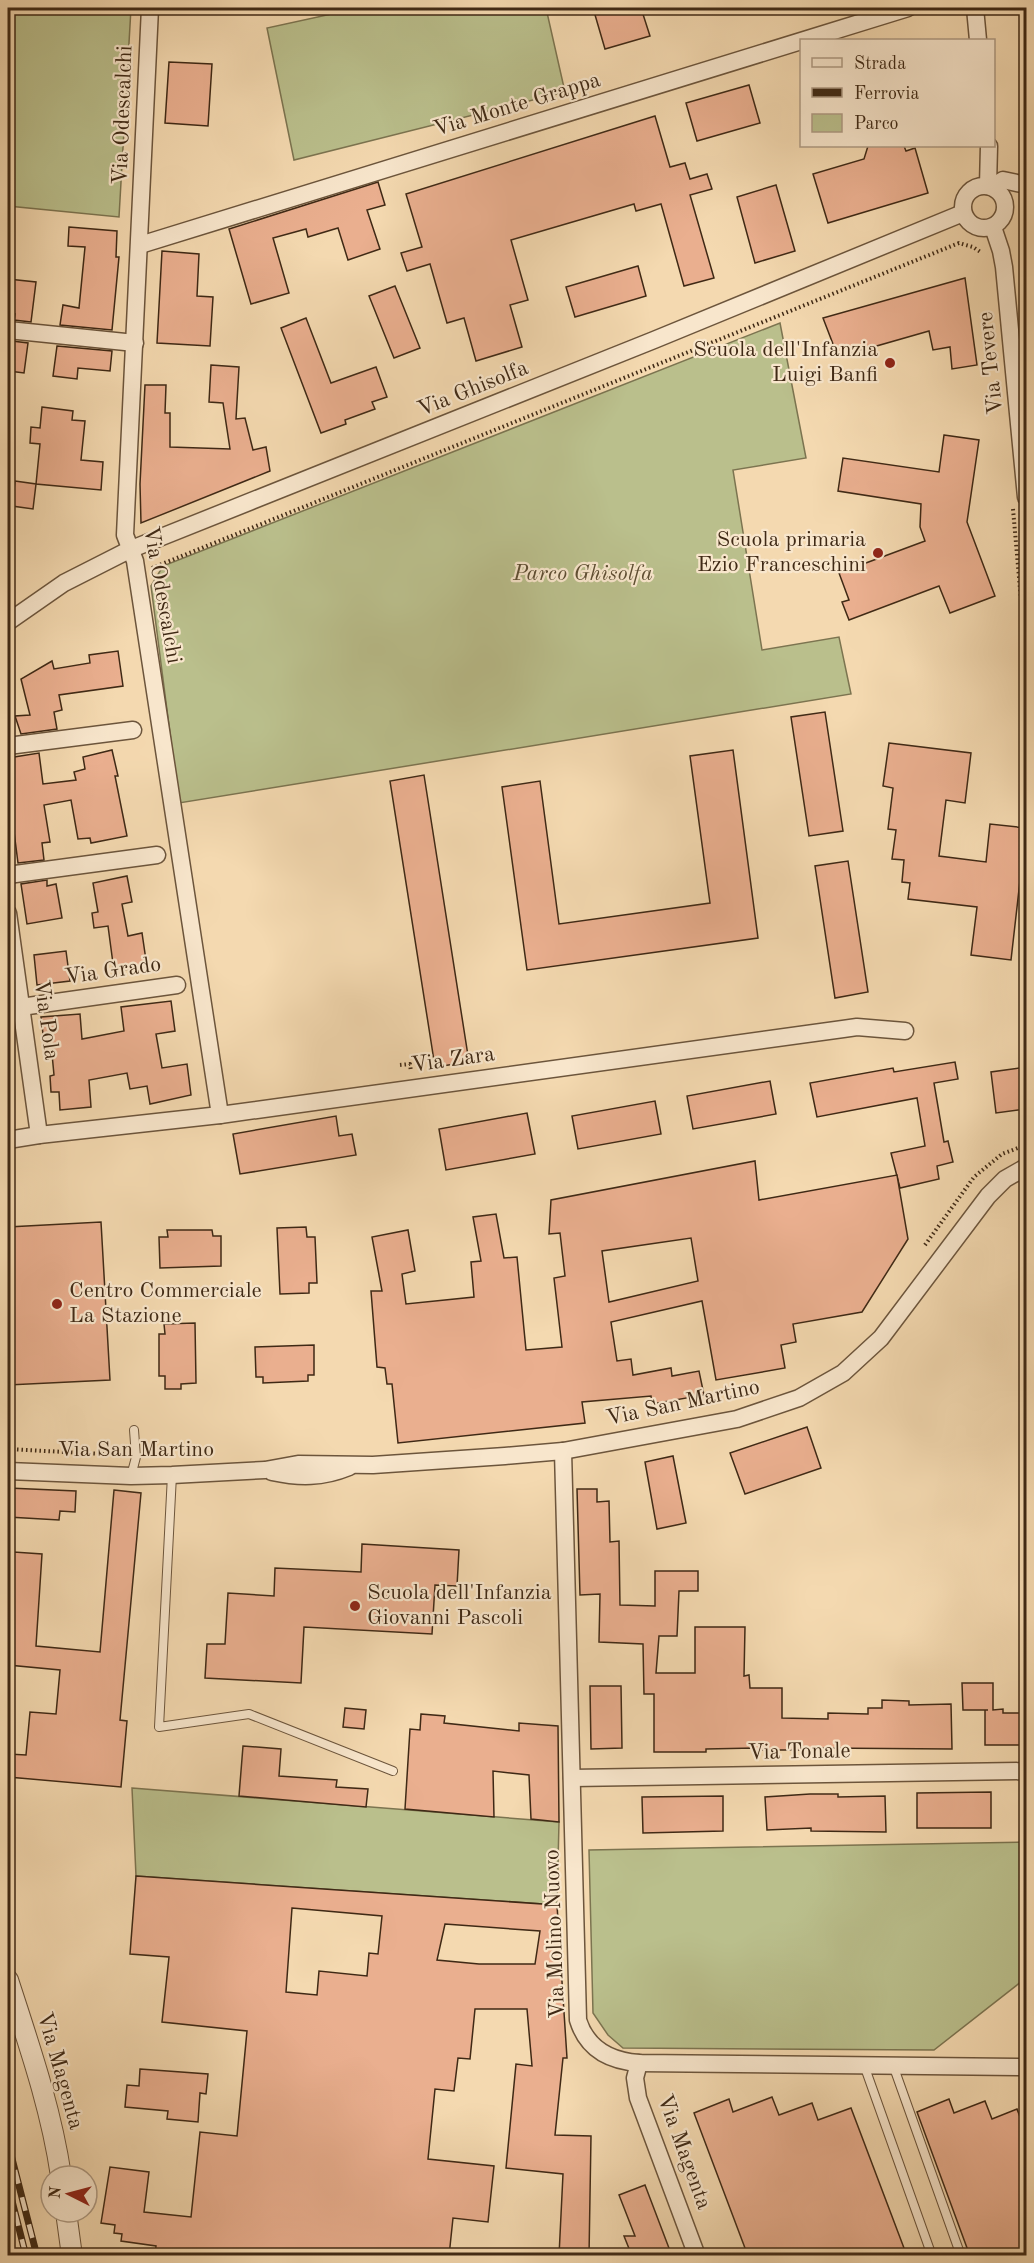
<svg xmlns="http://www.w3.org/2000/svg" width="1034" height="2263" viewBox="0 0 1034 2263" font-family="'Old Standard TT',serif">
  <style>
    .green { fill: #babf8c; stroke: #7c7450; stroke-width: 1.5 }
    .building { fill: #eaaf8f; stroke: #3f2915; stroke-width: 1.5; fill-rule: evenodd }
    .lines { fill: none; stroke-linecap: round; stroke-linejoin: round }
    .service-casing { stroke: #6c553c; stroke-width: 10 }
    .minor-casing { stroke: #6c553c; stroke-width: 19 }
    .tertiary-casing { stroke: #6c553c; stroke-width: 22 }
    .path { stroke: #3f2915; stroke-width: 4; stroke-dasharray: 1.5 3; stroke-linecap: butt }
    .service { stroke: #f8e6cc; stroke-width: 8 }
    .minor { stroke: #f8e6cc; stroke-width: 16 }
    .tertiary { stroke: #f8e6cc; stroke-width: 20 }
    .rail-casing { stroke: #3f2915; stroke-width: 7 }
    .rail { stroke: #f8e6cc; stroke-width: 4.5; stroke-dasharray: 14; stroke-linecap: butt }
    .poi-dot { fill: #8f2418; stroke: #f8e6cc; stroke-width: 2 }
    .labels { text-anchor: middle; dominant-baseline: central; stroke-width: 4.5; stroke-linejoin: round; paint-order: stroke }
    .street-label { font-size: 22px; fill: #3f2915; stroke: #f8e6cc }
    .poi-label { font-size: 22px; fill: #3f2915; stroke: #f8e6cc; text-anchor: end }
    .park-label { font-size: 22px; font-style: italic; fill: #5e4e33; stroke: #f8e6cc }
  </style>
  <rect width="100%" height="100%" fill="#f4d9b0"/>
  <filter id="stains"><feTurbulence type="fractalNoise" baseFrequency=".00333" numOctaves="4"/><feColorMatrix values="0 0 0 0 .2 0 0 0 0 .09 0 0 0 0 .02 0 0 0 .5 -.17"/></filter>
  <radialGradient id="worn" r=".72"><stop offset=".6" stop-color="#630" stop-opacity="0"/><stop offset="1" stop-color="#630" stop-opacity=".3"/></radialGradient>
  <g class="green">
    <path d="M8,8H131L119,217L8,206Z"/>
    <path d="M359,8H546L565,92L294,160L267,28Z"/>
    <path d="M780,323L806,458L733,470L762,650L839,637L851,694L179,803L151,586L163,566Z"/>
    <path d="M132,1788L559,1822L557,1905L136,1876Z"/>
    <path d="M1026,1842V1978L934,2050L623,2048L608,2035L593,2013L589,1850Z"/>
  </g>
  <g class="building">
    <path d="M593,8H641L650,36L605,49Z"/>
    <path d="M169,62L212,64L208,126L165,123Z"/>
    <path d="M749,85L760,123L697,141L686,103Z"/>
    <path d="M655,116L670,167L685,163L690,179L707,174L712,189L690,195L714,278L684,286L661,204L636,211L634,204L511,240L528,300L510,305L522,347L476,361L464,318L447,323L430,264L407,271L401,253L422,247L406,194Z"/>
    <path d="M868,146H904L906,151L915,148L928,193L828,223L813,174L864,159Z"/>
    <path d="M378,182L385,205L367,210L380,249L348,260L338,228L308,237L306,229L273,238L289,293L251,304L229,229Z"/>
    <path d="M776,185L795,251L755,263L737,197Z"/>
    <path d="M69,227L117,231L116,257H119L112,330L60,325L63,305L79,308L85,247L68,246Z"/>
    <path d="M162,251L199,254L197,296L213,297L210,346L157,343Z"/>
    <path d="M638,266L646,296L575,317L566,287Z"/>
    <path d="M965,278L977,365L952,369L950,347L933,350L929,331L838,357L823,318Z"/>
    <path d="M8,279L36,282L31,322L14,320L15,314L8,313Z"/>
    <path d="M395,286L420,348L394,358L369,296Z"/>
    <path d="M306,318L331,383L376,367L387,397L372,402L375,409L345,420L346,424L321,433L281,328Z"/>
    <path d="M12,341L28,343L24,373L9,371Z"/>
    <path d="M57,346L112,351L110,371L78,368L77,379L53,376Z"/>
    <path d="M211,365L239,367L236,419L245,418L253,450L266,447L270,471L141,523L140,484L145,385H166L165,413H170V447L230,449L223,403L209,402Z"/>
    <path d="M42,407L73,411L72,420L85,421L81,460L103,462L101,490L36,484L40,444L30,443L31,427L40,428Z"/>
    <path d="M944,435L979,440L967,522L995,596L950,613L939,586L849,620L842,602L849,600L839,573L925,541L920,527L921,504L838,491L843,458L939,472Z"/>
    <path d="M15,481L36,484L33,509L12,506Z"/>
    <path d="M118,651L123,686L59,695L62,710L54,712L57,729L21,734L15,716L30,715L21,679L52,661L54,669L90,663L89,655Z"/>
    <path d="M825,712L843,831L809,836L791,717Z"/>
    <path d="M889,743L971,753L965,803L946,800L939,856L986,862L990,824L1026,828L1011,960L971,955L977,907L908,899L910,883L902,882L904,860L892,859L896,830L888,829L893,788L883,786Z"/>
    <path d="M112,750L118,776H115L127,836L91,843L90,838L78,839L71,800L44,805L50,842L42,843L44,860L18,863L11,808L8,809V758L39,753L43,784L76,780L74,772L85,769L83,757Z"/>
    <path d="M733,750L758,938L527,970L502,787L540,781L559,924L710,903L690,756Z"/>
    <path d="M424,775L469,1062L435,1067L390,781Z"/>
    <path d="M848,861L868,992L835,998L815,866Z"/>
    <path d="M127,876L132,902L122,904L128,936L142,933L147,967L114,971L108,926L94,928L92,913L98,912L93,883Z"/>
    <path d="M47,880V886L56,884L62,918L27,924L21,884Z"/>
    <path d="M66,951L70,981L37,985L34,955Z"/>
    <path d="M171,1001L175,1031L156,1034L162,1068L187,1064L191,1095L150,1104L147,1086L130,1089L127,1073L89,1080L91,1107L60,1110L59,1092H51L50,1076L54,1075L50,1033L43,1034L41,1017L80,1014L82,1039L124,1031L121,1007Z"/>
    <path d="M955,1062L958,1079L934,1083L944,1142L948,1141L953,1162L937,1166L939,1179L900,1188L891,1153L925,1146L917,1098L817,1117L810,1083L893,1068L894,1072Z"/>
    <path d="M1026,1067V1109L996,1113L991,1072Z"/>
    <path d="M770,1081L776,1114L693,1129L687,1096Z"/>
    <path d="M655,1101L661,1134L578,1149L572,1116Z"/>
    <path d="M527,1113L535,1154L446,1170L439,1129Z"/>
    <path d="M336,1116L339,1136L352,1134L356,1155L240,1174L233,1134Z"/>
    <path d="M755,1161L759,1200L897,1175L908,1239L862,1312L793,1324L796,1342L781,1345L785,1368L716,1380L702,1301L611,1322L617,1361L631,1359L633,1375L671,1368L672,1376L699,1371L704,1395L652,1404L651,1396L582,1402L585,1423L398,1443L392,1384H387L385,1368L377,1367L371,1291H382L372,1237L408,1230L415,1271L402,1274L406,1304L474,1297L471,1262L481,1261L473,1217L496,1214L504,1258L517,1257L526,1350L562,1347L554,1278L565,1276L560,1233L549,1234L551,1200ZM691,1238L698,1281L609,1302L602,1251Z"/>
    <path d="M101,1222L110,1380L8,1385V1227Z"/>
    <path d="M306,1227L307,1237H315L317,1283H309V1293L280,1294L277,1228Z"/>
    <path d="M167,1230H212L213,1236H221V1266L160,1268L159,1237H168Z"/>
    <path d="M195,1323L196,1383L181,1384V1389H165V1376H159V1334H165L164,1324Z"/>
    <path d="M314,1345V1375H308V1381L263,1383V1377H256L255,1347Z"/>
    <path d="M807,1427L821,1468L745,1494L730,1453Z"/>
    <path d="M673,1456L686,1523L657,1529L645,1462Z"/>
    <path d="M8,1488L76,1491L75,1512L60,1511L59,1520L8,1517Z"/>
    <path d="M577,1489H597V1502L609,1501L610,1542L619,1541L620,1605L655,1606V1571H698V1591H679L677,1636H659L656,1673H695V1627H745L744,1676L749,1675L750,1688H782V1718L828,1719V1713L868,1714V1708H882V1700L909,1701V1705L951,1704L952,1749L819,1748V1750H755V1748L706,1749V1752H654V1694H644L643,1644L599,1642L600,1594L580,1595Z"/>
    <path d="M114,1490L141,1493L120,1720L127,1721L121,1787L8,1777V1754L26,1755L30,1712L56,1714L60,1670L8,1665L14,1552L42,1554L36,1646L100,1652Z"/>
    <path d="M362,1544L459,1550L457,1586L435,1585L432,1634L304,1627L301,1683L205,1678L207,1644H225L228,1593L274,1596L275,1568L361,1572Z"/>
    <path d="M962,1683H993V1710L1003,1709V1713H1026V1745H985V1710H988H963Z"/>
    <path d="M590,1686H621L622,1748L591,1749Z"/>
    <path d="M345,1708L366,1710L364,1729L343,1727Z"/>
    <path d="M421,1714L445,1716L444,1723L519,1731V1723L558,1726L559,1822L531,1819L529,1775L493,1771L494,1817L405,1809L410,1729L420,1730Z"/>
    <path d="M243,1746L281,1749L279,1776L337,1780L336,1787L368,1789L366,1807L239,1796Z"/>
    <path d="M991,1792V1828H917V1793Z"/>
    <path d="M810,1794H838V1797L885,1796L886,1832L811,1831V1828L767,1830L765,1797Z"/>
    <path d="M723,1796V1831L643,1833L642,1797Z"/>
    <path d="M136,1876L557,1905L567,2058H563L555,2135L591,2136L589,2256H559L563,2174L506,2168L516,2064L532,2066L527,2009H475L470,2059L458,2058L454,2091L435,2089L428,2159L494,2166L488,2222L453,2218L449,2256H370L346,2253V2256H155L156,2246L121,2241L122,2234L114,2233L115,2225L101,2223L110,2167L149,2172L144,2212L191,2217L200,2132L237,2136L247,2031L162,2022L169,1957L130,1954ZM292,1908L382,1916L378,1954L369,1953L367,1976L319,1971L317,1995L286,1992ZM445,1924L540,1931L535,1964H479L437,1960Z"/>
    <path d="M140,2069L208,2074L206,2094L200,2093L198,2122L167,2119L168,2111L125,2107L127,2085L139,2086Z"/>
    <path d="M772,2097L779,2115L812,2103L818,2120L851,2108L907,2256H748L694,2113L729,2099L733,2112Z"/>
    <path d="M949,2099L954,2113L985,2101L992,2119L1017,2109L1026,2133V2256H970L917,2112Z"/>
    <path d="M645,2185L672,2256H632L624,2236H635L619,2195Z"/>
  </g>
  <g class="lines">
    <defs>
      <g id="service">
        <path d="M172,1475L159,1727L249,1714L393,1771"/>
        <path d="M131,1476L136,1457L134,1430"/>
        <path d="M864,2065L932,2256"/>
        <path d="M893,2065L961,2256"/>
      </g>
      <g id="minor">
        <path d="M150,8L125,535L135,561L220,1115"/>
        <path d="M975,8L978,40"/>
        <circle cx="984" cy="207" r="21"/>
        <path d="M988,186L989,146"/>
        <path d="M992,187L1003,180L1026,185"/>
        <path d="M993,227L1001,251L1004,267L1026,497"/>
        <path d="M140,245L908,8"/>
        <path d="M8,330L135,343"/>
        <path d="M8,622L64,583L129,550L654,340L963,213"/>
        <path d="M8,746L133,730"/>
        <path d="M8,875L157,855"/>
        <path d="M8,913L39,1135"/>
        <path d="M21,1007L177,985"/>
        <path d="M8,1140L39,1135L220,1115L843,1029L857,1027L905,1031"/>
        <path d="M563,1451L578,2020C587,2049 610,2061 639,2063L1026,2067"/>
        <path d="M8,1471L131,1476L172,1475L265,1470L298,1464L373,1465L505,1456L563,1451L737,1419L799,1398L843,1373L881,1338L988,1196L1005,1179L1026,1167"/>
        <path d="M272,1472C300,1478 322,1478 349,1467"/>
        <path d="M572,1778L1026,1771"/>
        <path d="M639,2063L635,2078L638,2098L697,2256"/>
      </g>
      <g id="tertiary">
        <path d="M8,1980C29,2045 51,2108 61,2176"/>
        <path d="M66,2212L72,2256"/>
      </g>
    </defs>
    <use href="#service" class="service-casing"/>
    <use href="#minor" class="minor-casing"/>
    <use href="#tertiary" class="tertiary-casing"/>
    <g class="path">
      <path d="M1013,509L1026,657"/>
      <path d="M152,568L959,243L973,247L982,253"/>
      <path d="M400,1065L410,1064L411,1072"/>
      <path d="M925,1245L974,1177L1002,1154L1026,1145"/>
      <path d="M8,1449L122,1455"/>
    </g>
    <use href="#service" class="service"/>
    <use href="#minor" class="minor"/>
    <use href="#tertiary" class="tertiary"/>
    <defs>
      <g id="rail">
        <path d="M8,2143L37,2256"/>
        <path d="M8,2185L26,2256"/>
      </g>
    </defs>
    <use href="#rail" class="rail-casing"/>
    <use href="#rail" class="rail"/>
  </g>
  <g class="poi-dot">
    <circle cx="890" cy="363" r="6"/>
    <circle cx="878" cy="553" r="6"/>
    <circle cx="57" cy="1304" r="6"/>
    <circle cx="355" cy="1606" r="6"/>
  </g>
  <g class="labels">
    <g class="street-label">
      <text transform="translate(517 105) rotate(-17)">Via Monte Grappa</text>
      <text transform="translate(123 115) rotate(-88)">Via Odescalchi</text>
      <text transform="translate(991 363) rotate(-96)">Via Tevere</text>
      <text transform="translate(473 389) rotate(-22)">Via Ghisolfa</text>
      <text transform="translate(162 595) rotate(80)">Via Odescalchi</text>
      <text transform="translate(113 971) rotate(-8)">Via Grado</text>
      <text transform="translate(46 1020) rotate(82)">Via Pola</text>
      <text transform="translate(453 1060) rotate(-8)">Via Zara</text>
      <text transform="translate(683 1403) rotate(-12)">Via San Martino</text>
      <text x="136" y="1450">Via San Martino</text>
      <text transform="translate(799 1752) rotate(-1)">Via Tonale</text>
      <text transform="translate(555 1934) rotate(-92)">Via Molino Nuovo</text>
      <text transform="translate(60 2071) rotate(74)">Via Magenta</text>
      <text transform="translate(684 2152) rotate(70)">Via Magenta</text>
    </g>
    <g class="poi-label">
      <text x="878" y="350">Scuola dell'Infanzia<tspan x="878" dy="25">Luigi Banfi</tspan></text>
      <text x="866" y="540">Scuola primaria<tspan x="866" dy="25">Ezio Franceschini</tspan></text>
      <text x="69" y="1291" text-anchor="start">Centro Commerciale<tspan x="69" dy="25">La Stazione</tspan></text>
      <text x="367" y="1593" text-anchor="start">Scuola dell'Infanzia<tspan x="367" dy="25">Giovanni Pascoli</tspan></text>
    </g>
    <g class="park-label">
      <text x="583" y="574">Parco Ghisolfa</text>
    </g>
  </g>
  <rect width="1034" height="2263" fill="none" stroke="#f4d9b0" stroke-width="30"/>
  <rect x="9" y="9" width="1016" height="2245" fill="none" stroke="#3f2915" stroke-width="3"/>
  <rect x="15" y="15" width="1004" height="2233" fill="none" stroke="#3f2915" stroke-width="1.5"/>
  <rect x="800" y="39" width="195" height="108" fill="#f8e6cc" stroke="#ae9a83" stroke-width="1.5"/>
  <rect x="812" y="58" width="30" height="9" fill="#f8e6cc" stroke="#ae9a83" stroke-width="1.5"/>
  <text x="854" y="69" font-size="18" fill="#3f2915">Strada</text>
  <rect x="812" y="88" width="30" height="9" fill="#3f2915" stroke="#ae9a83" stroke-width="1.5"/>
  <text x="854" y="99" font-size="18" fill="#3f2915">Ferrovia</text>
  <rect x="812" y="114" width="30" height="18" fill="#babf8c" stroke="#ae9a83" stroke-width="1.5"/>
  <text x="854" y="129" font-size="18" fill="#3f2915">Parco</text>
  <g transform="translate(69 2194) rotate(276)"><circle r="28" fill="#f8e6cc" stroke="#ae9a83" stroke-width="1.5"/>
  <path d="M0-4.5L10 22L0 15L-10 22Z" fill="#8f2418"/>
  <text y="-9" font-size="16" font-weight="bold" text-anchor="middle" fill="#3f2915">N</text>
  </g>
  <rect width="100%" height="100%" filter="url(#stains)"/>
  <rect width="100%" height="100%" fill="url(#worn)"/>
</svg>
